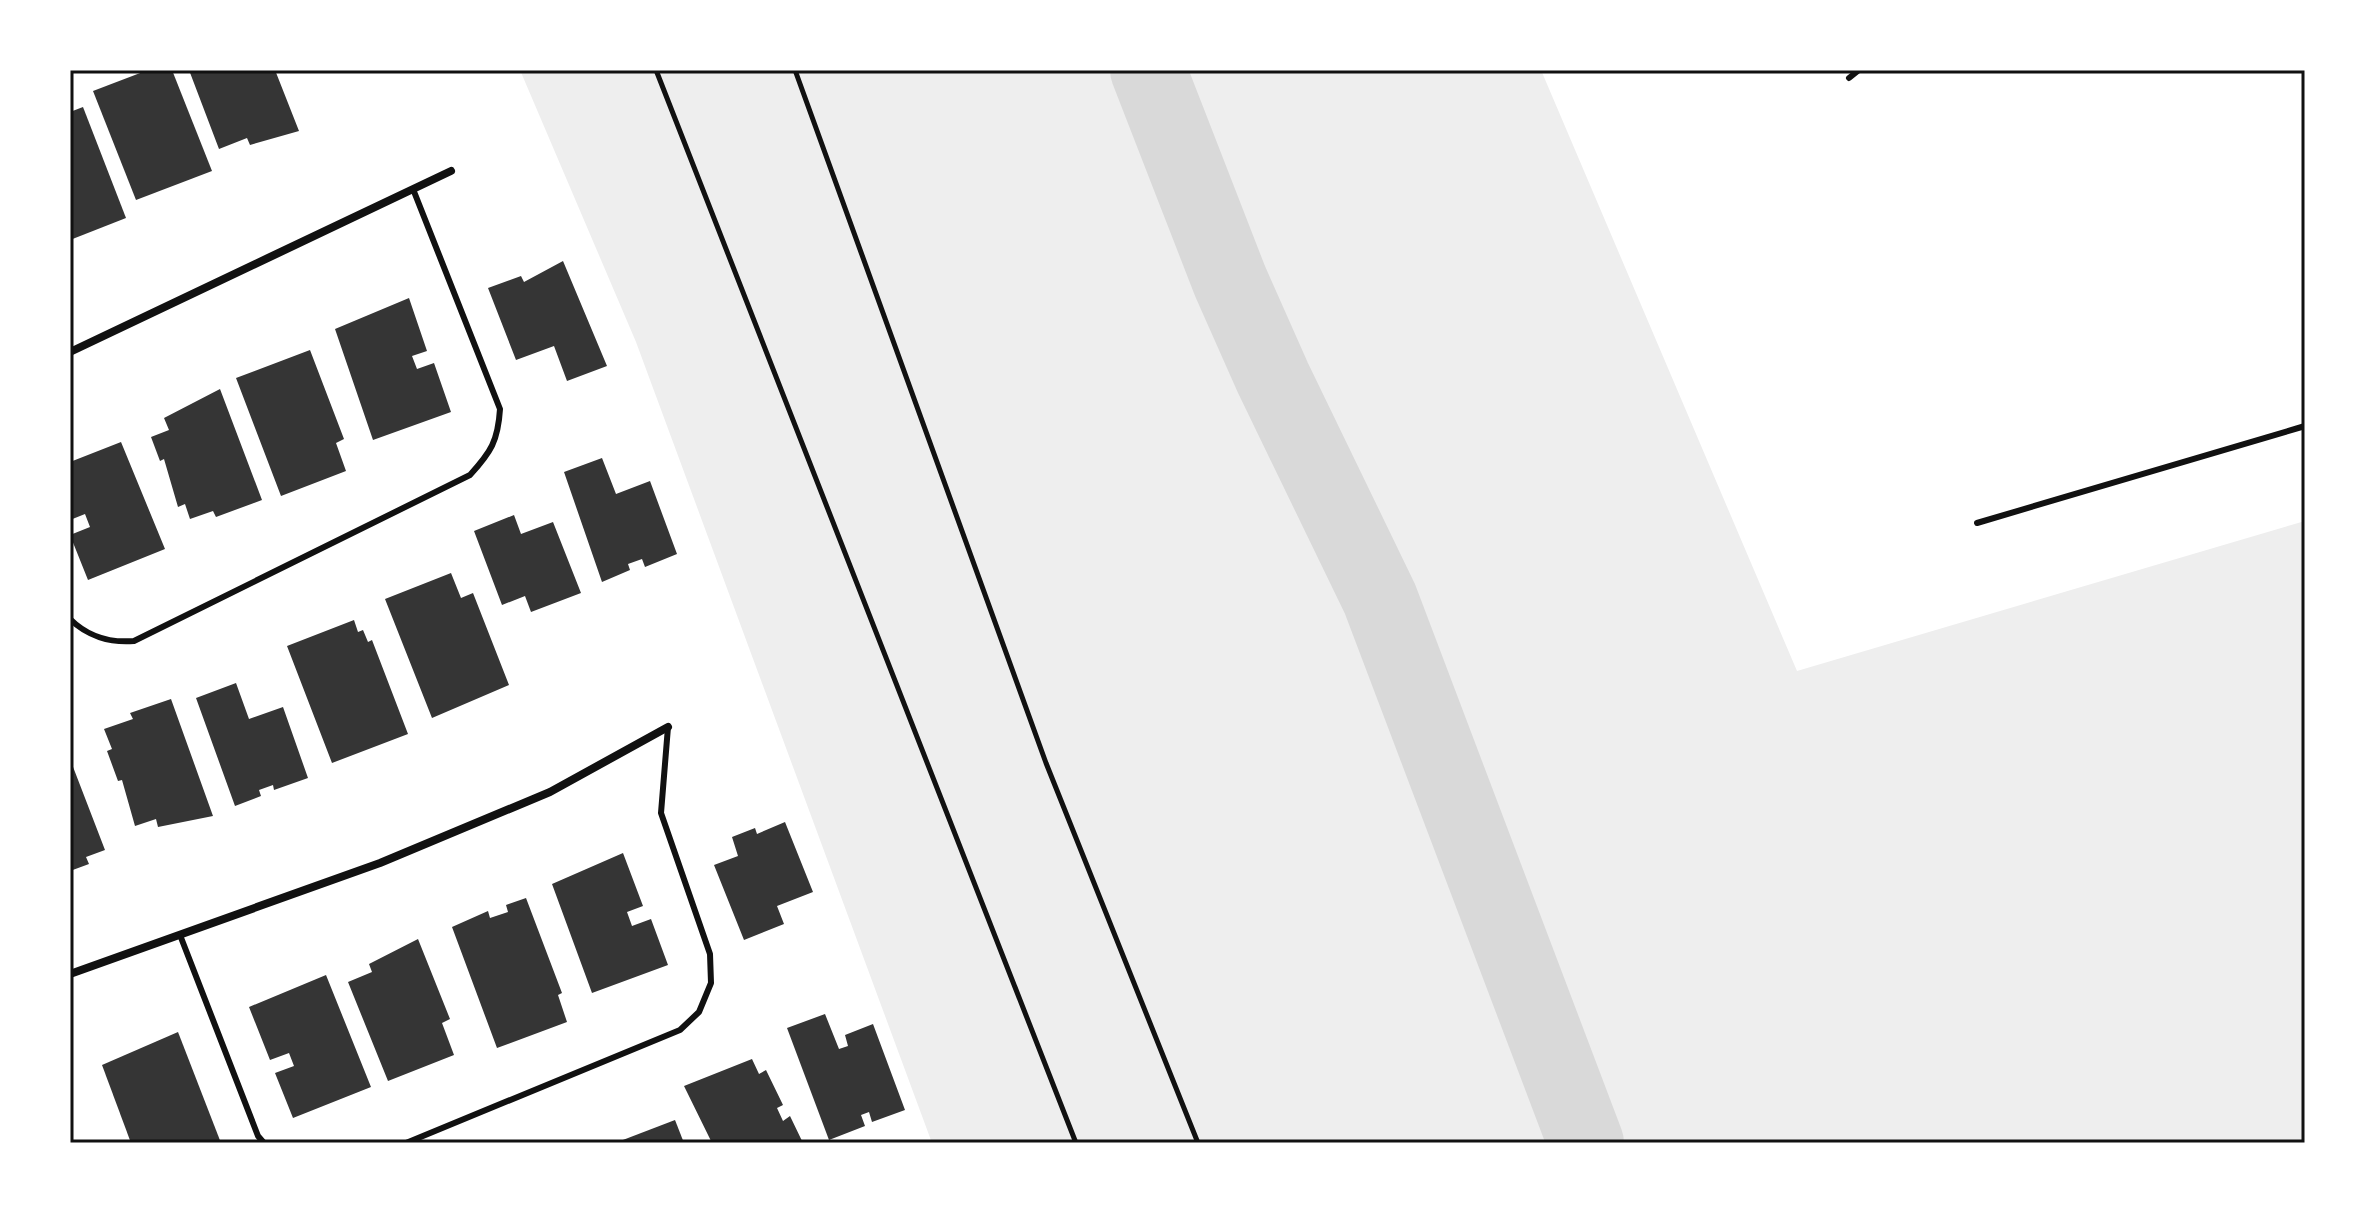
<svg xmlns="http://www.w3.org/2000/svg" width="2375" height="1213" viewBox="0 0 2375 1213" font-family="'Exo 2',sans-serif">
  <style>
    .green { fill: #eee }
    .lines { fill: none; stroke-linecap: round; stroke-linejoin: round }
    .river { stroke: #d9d9d9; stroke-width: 76 }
    .building { fill: #353535 }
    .path { stroke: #111; stroke-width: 5 }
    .service { stroke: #111; stroke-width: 6 }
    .minor { stroke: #111; stroke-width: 8 }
    .neatline { fill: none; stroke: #111; stroke-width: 3 }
  </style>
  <rect width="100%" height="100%" fill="#fff"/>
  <path class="green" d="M520,70H1541L1797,671L2305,521V1143H932L636,342Z"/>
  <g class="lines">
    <path class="river" d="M1148,70L1230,281L1273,378L1380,599L1586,1143"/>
  </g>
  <g class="building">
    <path d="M148,70H172L212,171L136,200L93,91Z"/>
    <path d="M189,70H275L299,131L250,145L247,138L219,149Z"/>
    <path d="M83,107L126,218L70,240V112Z"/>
    <path d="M563,261L607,366L567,381L554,346L516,360L488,288L521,276L524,282Z"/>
    <path d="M409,298L427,351L412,356L417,369L434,363L451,412L373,440L335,329Z"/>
    <path d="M310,350L344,439L336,443L346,471L281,496L236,378Z"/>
    <path d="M220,389L262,500L216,517L213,511L190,519L185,504L178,507L164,459L160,461L151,437L169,430L164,418Z"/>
    <path d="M121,442L165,549L88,580L70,535L90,527L85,514L70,520V462Z"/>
    <path d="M602,458L616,494L650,481L677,554L645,567L642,559L628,564L630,570L602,582L564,472Z"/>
    <path d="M514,515L521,534L553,522L581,593L531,612L525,596L502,605L474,531Z"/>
    <path d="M451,573L461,598L473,593L509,685L432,718L385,599Z"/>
    <path d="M354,620L358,632L363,630L368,642L372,640L408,734L332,763L287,646Z"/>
    <path d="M236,683L249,719L283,707L308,778L274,790L273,785L259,790L261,796L235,806L196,698Z"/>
    <path d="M171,699L213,816L158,827L156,819L135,826L122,780L118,781L107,751L112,749L104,729L133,719L130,713Z"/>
    <path d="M70,759L105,850L86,857L89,864L70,871Z"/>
    <path d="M785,822L813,892L777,906L784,924L744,940L714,865L738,856L732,837L755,828L757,834Z"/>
    <path d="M623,853L643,906L627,912L632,926L651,919L668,965L592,993L552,884Z"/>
    <path d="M526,898L562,993L558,995L567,1022L497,1048L452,927L488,911L490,918L508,912L506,905Z"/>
    <path d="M418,939L450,1019L442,1023L454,1055L388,1081L348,982L372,972L369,964Z"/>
    <path d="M326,975L371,1087L293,1118L275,1073L294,1066L289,1053L270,1060L249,1007Z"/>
    <path d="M825,1014L839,1049L848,1046L845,1035L873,1024L905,1110L872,1122L869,1112L861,1115L865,1126L829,1140L787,1028Z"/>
    <path d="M178,1032L221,1143H131L102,1065Z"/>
    <path d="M752,1059L759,1074L766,1070L783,1105L777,1108L783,1121L790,1116L803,1143H712L684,1086Z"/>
    <path d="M675,1120L684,1143H615Z"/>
  </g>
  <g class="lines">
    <g class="path">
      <path d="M656,70L1076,1143"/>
      <path d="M795,70L1046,763L1198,1143"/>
    </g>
    <g class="service">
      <path d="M1849,78L1859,70"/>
      <path d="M1977,523L2305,426"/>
      <path d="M70,619C87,636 110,643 134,641L470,475C491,452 498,441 500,409L413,189"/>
      <path d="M180,935L258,1136L264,1143"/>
      <path d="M406,1143L680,1030L699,1012L711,983L710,954L661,813L668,727"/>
    </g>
    <g class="minor">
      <path d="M70,352L451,171"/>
      <path d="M70,974L380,863L550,792L668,727"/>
    </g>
  </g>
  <rect width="2375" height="1213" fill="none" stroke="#ffffff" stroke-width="144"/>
  <rect x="72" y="72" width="2231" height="1069" class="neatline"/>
</svg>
